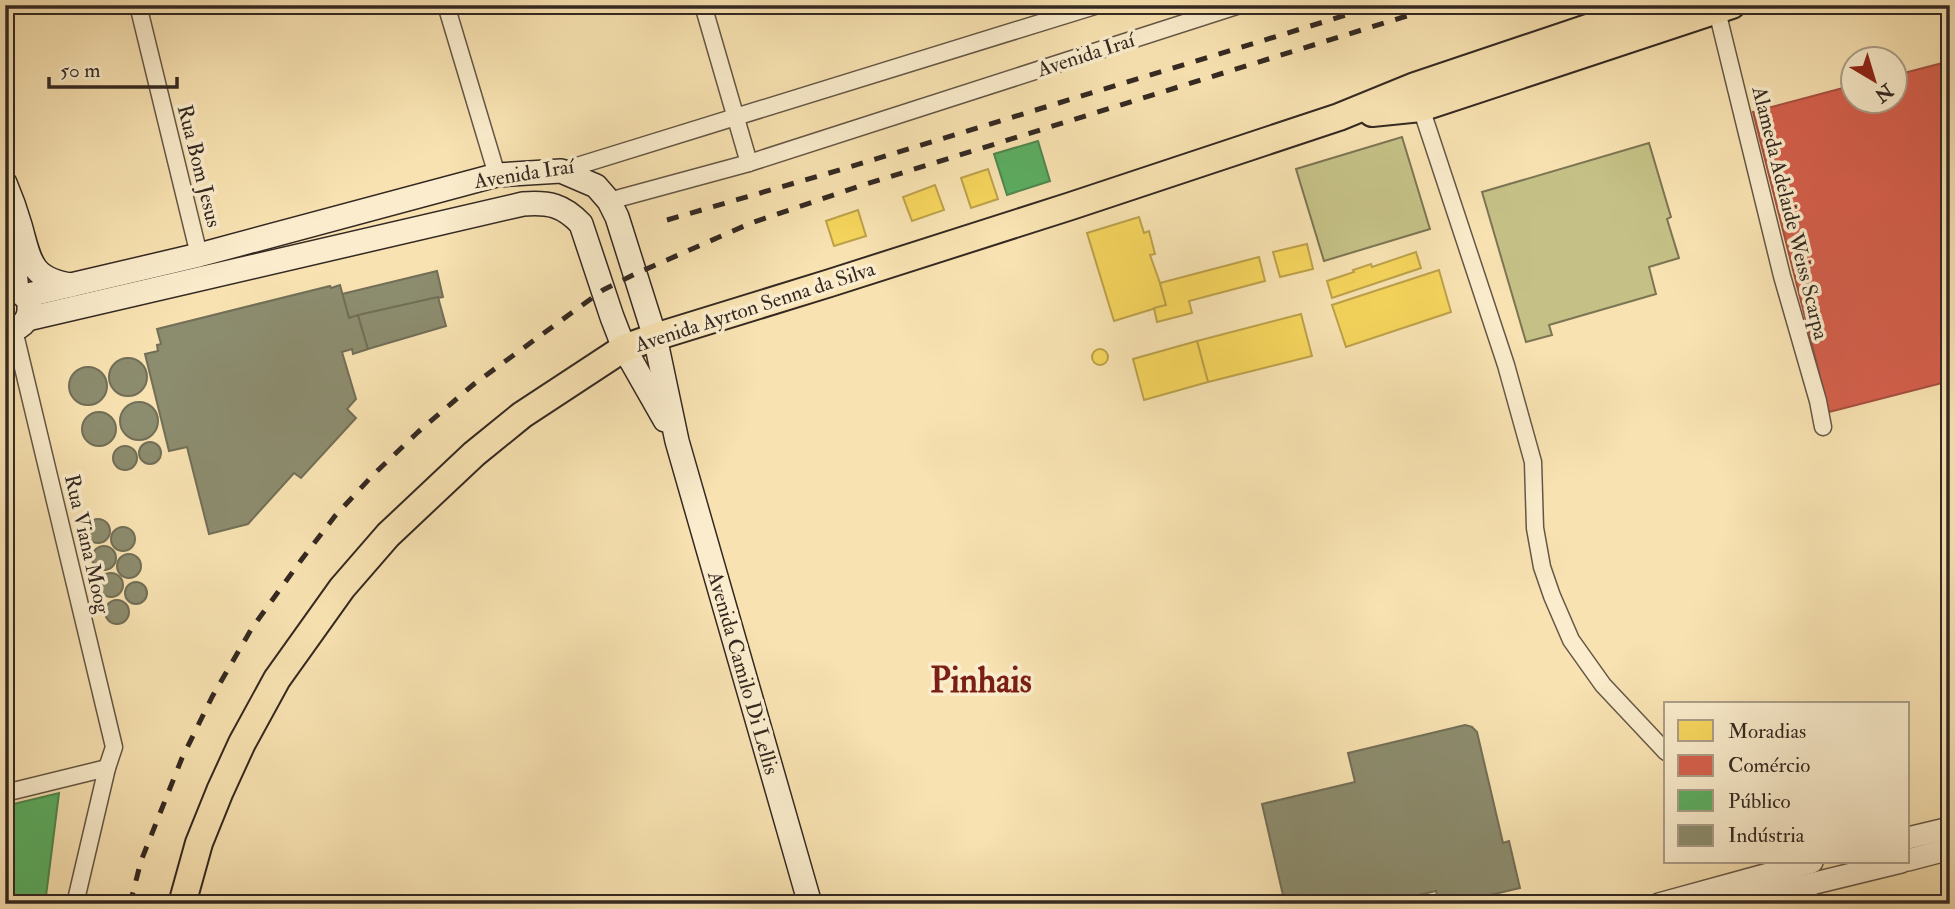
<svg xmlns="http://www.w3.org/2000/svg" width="1955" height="909" viewBox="0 0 1955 909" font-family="'IM FELL Double Pica',serif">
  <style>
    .green { fill: #c5c186; stroke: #7c7554; stroke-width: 2 }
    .homes { fill: #f6d55c; stroke: #bca14b; stroke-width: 2 }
    .shops { fill: #d6604d; stroke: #a55040; stroke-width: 2 }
    .public { fill: #5aae61; stroke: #4f864e; stroke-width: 2 }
    .industry { fill: #8c8c6e; stroke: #726e57; stroke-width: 2 }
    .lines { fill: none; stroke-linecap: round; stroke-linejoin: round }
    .minor-casing { stroke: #655746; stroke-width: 19 }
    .tertiary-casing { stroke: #655746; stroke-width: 24 }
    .secondary-casing { stroke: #342922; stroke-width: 26 }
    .primary-casing { stroke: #342922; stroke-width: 30 }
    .minor { stroke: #faeccc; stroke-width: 16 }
    .tertiary { stroke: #faeccc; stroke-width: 21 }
    .secondary { stroke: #faeccc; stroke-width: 23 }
    .primary { stroke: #f8e2b1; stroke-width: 26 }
    .rail { stroke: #342922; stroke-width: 5; stroke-dasharray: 12 12; stroke-linecap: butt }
    .labels { text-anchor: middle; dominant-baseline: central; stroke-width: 7; stroke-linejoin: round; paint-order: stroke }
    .street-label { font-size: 21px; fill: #342922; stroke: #faeccc }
    .town-label { font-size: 35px; font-weight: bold; fill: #7a1f14; stroke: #faeccc }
  </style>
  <rect width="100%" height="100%" fill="#f8e2b1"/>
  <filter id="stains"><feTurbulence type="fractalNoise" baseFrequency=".00286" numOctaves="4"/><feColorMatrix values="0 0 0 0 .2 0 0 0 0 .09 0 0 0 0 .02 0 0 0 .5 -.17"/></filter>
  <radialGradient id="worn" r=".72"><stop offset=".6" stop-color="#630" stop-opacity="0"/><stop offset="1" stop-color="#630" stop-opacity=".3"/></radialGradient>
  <g class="green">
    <path d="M1402,137L1430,229L1324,261L1296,169Z"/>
    <path d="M1649,143L1671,217L1667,219L1679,258L1649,267L1656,294L1549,325L1552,335L1526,342L1482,192Z"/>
  </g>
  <g class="homes">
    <path d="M988,169L998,199L971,208L961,178Z"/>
    <path d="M935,185L944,210L912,221L903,197Z"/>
    <path d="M858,210L866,236L834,246L826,221Z"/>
    <path d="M1139,217L1144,233L1149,231L1155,254L1150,255L1160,283L1166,305L1114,321L1087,233Z"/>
    <path d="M1307,244L1313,269L1280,277L1273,252Z"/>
    <path d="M1416,252L1421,268L1332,298L1327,281L1354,272L1353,270L1371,264L1372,267Z"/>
    <path d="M1259,257L1265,281L1189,301L1192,313L1157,322L1154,308L1166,305L1160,283Z"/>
    <path d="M1439,270L1451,312L1346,347L1332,305Z"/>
    <path d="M1301,314L1312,356L1208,382L1197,341Z"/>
    <path d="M1197,341L1208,382L1144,400L1133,359Z"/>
    <circle cx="1100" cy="357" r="8"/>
  </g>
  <path class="shops" d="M1950,61V381L1829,412L1753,112L1854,85V102H1896V75Z"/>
  <g class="public">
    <path d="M1038,141L1050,181L1007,195L994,154Z"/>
    <path d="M59,793L45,904H5V806Z"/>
  </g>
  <g class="industry">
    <path d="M437,271L443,297L349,318L342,294Z"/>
    <path d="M340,285L349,318L358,315L368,349L353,354L352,349L342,352L356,399L347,409L356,418L301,478L294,473L248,524L209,534L187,447L169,451L145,354L158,351L157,345L161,344L157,329L330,286L331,288Z"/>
    <path d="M438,297L446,326L368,349L358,315Z"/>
    <circle cx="128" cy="377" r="19"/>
    <circle cx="88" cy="386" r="19"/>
    <circle cx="139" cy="421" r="19"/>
    <circle cx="99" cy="429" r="17"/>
    <circle cx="150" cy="453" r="11"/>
    <circle cx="125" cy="458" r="12"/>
    <circle cx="98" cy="531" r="12"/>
    <circle cx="123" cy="539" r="12"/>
    <circle cx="104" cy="558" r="12"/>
    <circle cx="129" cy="566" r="12"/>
    <circle cx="111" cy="585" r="12"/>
    <circle cx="136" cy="593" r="11"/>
    <circle cx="117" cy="612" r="12"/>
    <path d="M1465,725L1472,727L1477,732L1503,843L1509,841L1520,888L1452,904H1439L1436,891L1380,904H1285L1262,804L1355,782L1348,753Z"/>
  </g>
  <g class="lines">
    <defs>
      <g id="minor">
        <path d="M138,5L199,255"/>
        <path d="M446,5L497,175"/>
        <path d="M703,5L749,163"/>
        <path d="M1717,11L1782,276L1818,401L1823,427"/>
        <path d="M1421,108L1506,365L1533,462L1535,528L1542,567L1552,596L1571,640L1603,685L1666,752"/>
        <path d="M561,171L1098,5"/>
        <path d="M609,201L749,163L1240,5"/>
        <path d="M14,330L114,747L107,768L75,904"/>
        <path d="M5,793L107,768"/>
        <path d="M1773,862L1780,869L1804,887L1813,904"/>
      </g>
      <g id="tertiary">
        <path d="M1908,838L1950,828"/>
        <path d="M1908,860L1950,849"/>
        <path d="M1659,904L1812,862"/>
        <path d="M1729,904L1901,862"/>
      </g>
      <g id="secondary">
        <path d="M5,183C11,197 16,211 20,225C30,260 30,279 71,285"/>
        <path d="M12,236L17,292"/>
        <path d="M24,296L199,255L497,175L561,171L596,186L609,201L617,217L655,337L677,441L810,904"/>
        <path d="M27,319L523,204C549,202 563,205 581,224L612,317L624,348L665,420"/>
        <path d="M5,331C19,330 30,322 29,307"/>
      </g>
      <g id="primary">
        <path d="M1372,113L1421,108L1732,5"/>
        <path d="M182,904L199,843L220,791L242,743L277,679L342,588L388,535L474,454L522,415L624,348L655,337L830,283L1071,206L1339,117L1415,86L1656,5"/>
      </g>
    </defs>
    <use href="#minor" class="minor-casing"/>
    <use href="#tertiary" class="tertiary-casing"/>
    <use href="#secondary" class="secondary-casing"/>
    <use href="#primary" class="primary-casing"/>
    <use href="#minor" class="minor"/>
    <use href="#tertiary" class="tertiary"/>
    <use href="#secondary" class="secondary"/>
    <use href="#primary" class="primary"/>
    <g class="rail">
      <path d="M667,220L843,169L1379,5"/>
      <path d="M130,904L141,861L182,758L212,697L252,628L302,559L335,516L373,475L418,432L474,384L603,290L635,274L751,223L860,186L1442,5"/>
    </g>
  </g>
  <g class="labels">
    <g class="street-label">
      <text transform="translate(1086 55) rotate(-18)">Avenida Iraí</text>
      <text transform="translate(199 166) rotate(76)">Rua Bom Jesus</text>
      <text transform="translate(524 174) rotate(-9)">Avenida Iraí</text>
      <text transform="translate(1790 213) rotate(76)">Alameda Adelaide Weiss Scarpa</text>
      <text transform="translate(755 307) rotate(-18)">Avenida Ayrton Senna da Silva</text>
      <text transform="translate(87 544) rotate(77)">Rua Viana Moog</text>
      <text transform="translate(743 673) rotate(74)">Avenida Camilo Di Lellis</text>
    </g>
    <g class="town-label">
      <text x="981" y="681">Pinhais</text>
    </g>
  </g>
  <rect width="1955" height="909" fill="none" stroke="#f8e2b1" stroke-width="28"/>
  <rect x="7" y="7" width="1941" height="895" fill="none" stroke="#342922" stroke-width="3.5"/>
  <rect x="14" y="14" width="1927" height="881" fill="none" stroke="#342922" stroke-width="2"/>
  <rect x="1664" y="702" width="245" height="161" fill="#faeccc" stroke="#ab9e88" stroke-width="2"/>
  <rect x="1678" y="720" width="35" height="21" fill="#f6d55c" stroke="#ab9e88" stroke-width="2"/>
  <text x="1728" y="738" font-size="21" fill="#342922">Moradias</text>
  <rect x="1678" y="755" width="35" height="21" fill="#d6604d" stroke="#ab9e88" stroke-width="2"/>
  <text x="1728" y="772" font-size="21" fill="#342922">Comércio</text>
  <rect x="1678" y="790" width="35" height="21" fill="#5aae61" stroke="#ab9e88" stroke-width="2"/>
  <text x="1728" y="808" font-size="21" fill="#342922">Público</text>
  <rect x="1678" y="825" width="35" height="21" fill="#8c8c6e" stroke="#ab9e88" stroke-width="2"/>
  <text x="1728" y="842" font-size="21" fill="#342922">Indústria</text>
  <g transform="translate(1874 80) rotate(142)"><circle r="33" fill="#faeccc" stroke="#ab9e88" stroke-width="2"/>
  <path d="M0-5L12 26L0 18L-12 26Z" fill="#8f2418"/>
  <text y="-10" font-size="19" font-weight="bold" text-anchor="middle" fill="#342922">N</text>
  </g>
  <path d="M49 77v10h128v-10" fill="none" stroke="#342922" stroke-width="3.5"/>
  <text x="60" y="77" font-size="21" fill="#342922" stroke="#faeccc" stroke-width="5" paint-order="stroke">50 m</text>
  <rect width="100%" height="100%" filter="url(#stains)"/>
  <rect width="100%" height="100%" fill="url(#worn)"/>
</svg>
